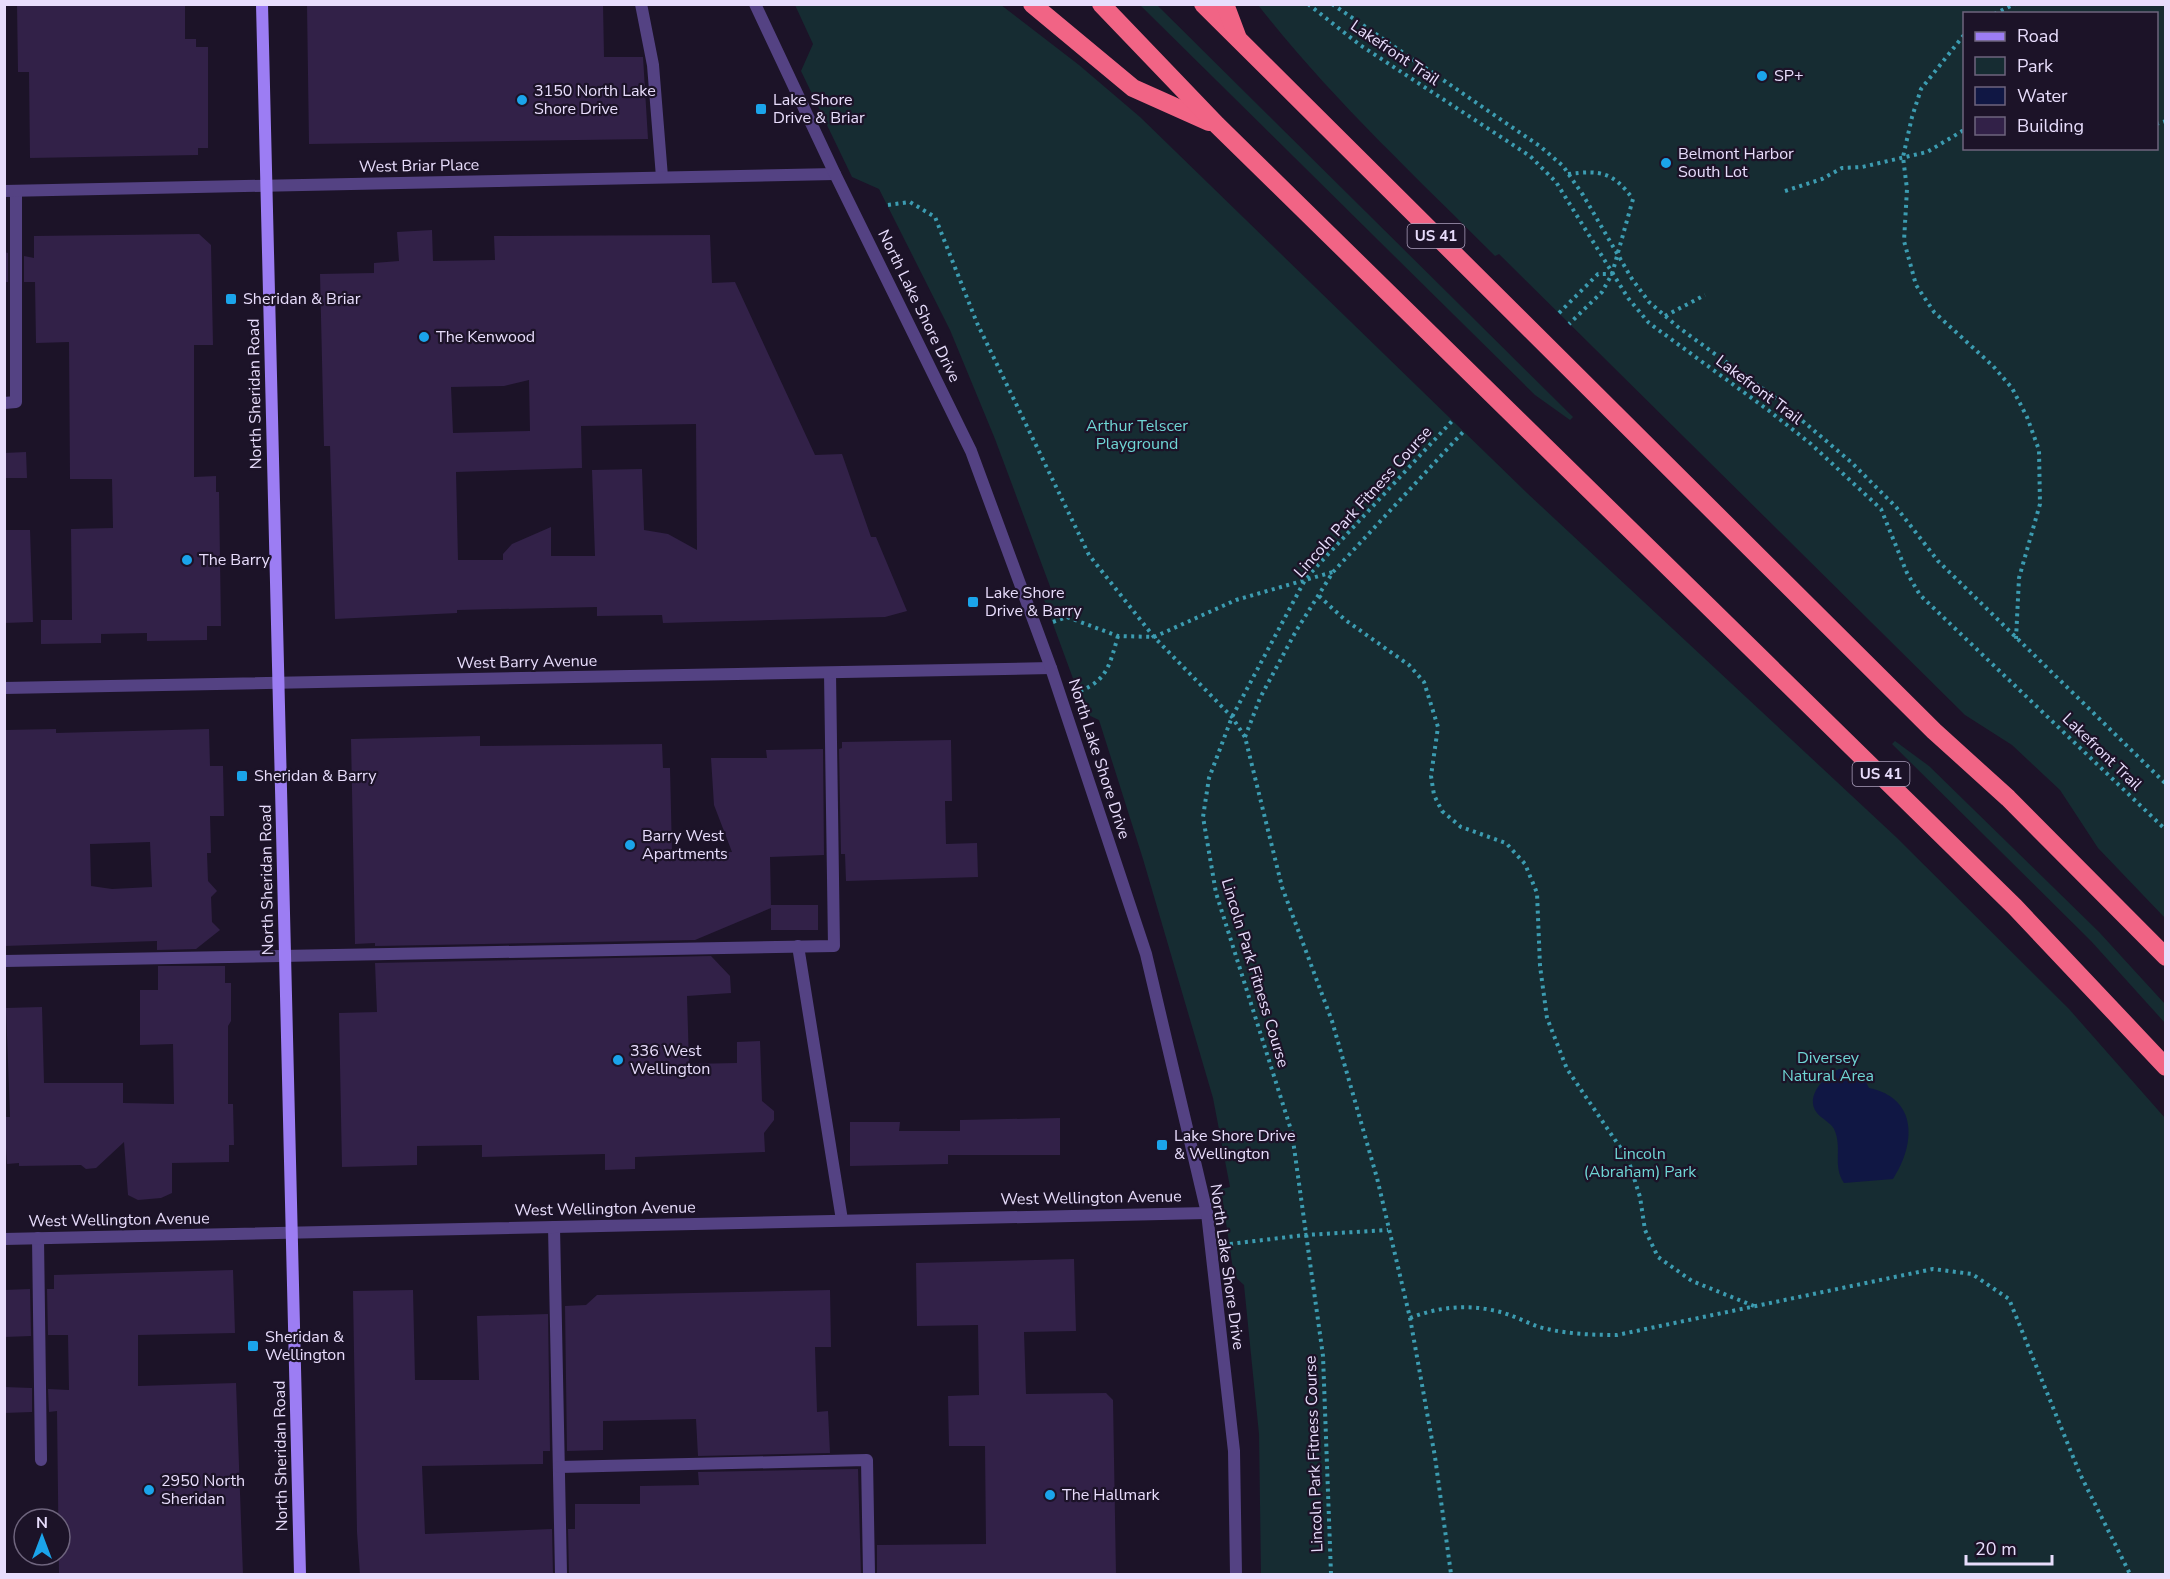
<svg xmlns="http://www.w3.org/2000/svg" width="2170" height="1579" viewBox="0 0 2170 1579" font-family="'Nunito Sans',sans-serif">
  <style>
    .green { fill: #162c32; fill-rule: evenodd }
    .water { fill: #101744 }
    .building { fill: #322148; fill-rule: evenodd }
    .lines { fill: none; stroke-linecap: round; stroke-linejoin: round }
    .path { stroke: #3c9cb1; stroke-width: 4; stroke-dasharray: 3 4.5; stroke-linecap: butt }
    .service { stroke: #544283; stroke-width: 12 }
    .minor { stroke: #544283; stroke-width: 12 }
    .tertiary { stroke: #544283; stroke-width: 12 }
    .secondary { stroke: #9c7df3; stroke-width: 12 }
    .motorway { stroke: #f16485; stroke-width: 18 }
    .poi-dot { fill: #1ba4ea; stroke: #1c1328; stroke-width: 2 }
    .labels { text-anchor: middle; dominant-baseline: central; stroke-width: 4.5; stroke-linejoin: round; paint-order: stroke }
    .shield { fill: #1c1328; stroke: #aba0bc; stroke-width: 1.5 }
    .shield-label { font-size: 15px; font-weight: bold; fill: #e8ddfc }
    .street-label { font-size: 16px; fill: #e8ddfc; stroke: #1c1328 }
    .poi-label { font-size: 16px; fill: #e8ddfc; stroke: #1c1328; text-anchor: start }
    .park-label { font-size: 16px; fill: #6fd6d5; stroke: #1c1328 }
  </style>
  <rect width="100%" height="100%" fill="#1c1328"/>
  <g class="green">
    <path d="M795,5H1001L1079,65L1140,117L1527,493L1896,837L2069,1009L2165,1118V1574H1261L1259,1434L1244,1285L1234,1276L1221,1189L1230,1187L1213,1098L1143,859L1099,720L1086,714L1042,594L1051,589L995,439L950,330L879,189L852,177L801,71L813,44Z"/>
    <path d="M1140,5H1157L1573,417L1570,420L1535,395Z"/>
    <path d="M1258,5H2165V918L2098,848L2060,790L2012,745L1965,715L1499,254L1495,256C1413,174 1329,96 1258,5ZM1964,14H2156V148H1964Z"/>
    <path d="M1895,741L1929,766L2099,932L2165,1004V1023L2091,941L1892,744Z"/>
  </g>
  <path class="water" d="M1839,1069L1861,1072L1869,1088C1918,1098 1916,1144 1893,1179L1844,1183C1832,1165 1843,1148 1834,1129C1831,1123 1822,1119 1817,1113C1804,1096 1825,1076 1839,1069Z"/>
  <g class="building">
    <path d="M17,4H185V39H196V47H208V148H198V155L30,158L29,72H18Z"/>
    <path d="M307,4H603L604,57H643L648,139L309,144Z"/>
    <path d="M432,230L433,261L495,260L494,236L710,235L712,283L735,282L815,455L842,454L871,537H876L907,611L885,617L663,623L662,615L597,616V607L457,610V613L335,619L330,446H324L320,274L374,273V263L399,261L397,232ZM529,380L530,431L453,433L451,387L504,386ZM696,424L697,550L668,534L644,530L642,469L592,470L595,556H551V527L512,544L503,554V560H458L456,472L582,468L581,426Z"/>
    <path d="M199,234L211,245L213,345H194V477L216,476V492H219L221,626H207V640L147,641V633L101,634V643L41,644V620H72L71,529L113,528L112,479H70L69,342L36,343L35,282H24V256L34,258V236Z"/>
    <path d="M4,252L8,253V282H4Z"/>
    <path d="M26,452L27,478H4V453Z"/>
    <path d="M4,530H30L33,622L4,623Z"/>
    <path d="M56,729V733L209,729L210,766H223L224,816H210L211,853H207L208,881L217,891L211,897L212,922L220,930L196,949L157,950V941L4,946L5,730ZM150,842L152,887L112,889L91,886L90,844Z"/>
    <path d="M480,736V746L662,744L663,768H670L672,853L732,852L714,805L711,758H767L766,750L823,749L824,855L770,857L771,908L695,940L375,946V943L355,944L351,739Z"/>
    <path d="M951,740L952,801H945L946,844L977,843L978,877L846,881L845,854H841L839,749L842,748V742Z"/>
    <rect x="771" y="905" width="47" height="25"/>
    <path d="M711,956L730,976L731,993L687,996L689,1064L737,1063V1042L760,1041L762,1101L774,1111V1120L764,1133L765,1152L635,1157V1169L605,1170V1154L482,1157V1145L417,1146V1165L342,1167L339,1013L377,1012L375,963Z"/>
    <path d="M158,966H225V983H231V1021L228,1026V1104H233L234,1145H229V1162L172,1163V1193L161,1198L138,1200L128,1195L124,1142L96,1168L86,1169L81,1165L19,1166V1163L7,1164L4,1117H10L6,1008L42,1007L44,1083H123V1103L174,1104L173,1044L140,1045V990H158Z"/>
    <path d="M1060,1118V1155H948V1164L850,1166V1122H900L899,1131H960V1120Z"/>
    <path d="M1074,1259L1076,1331L1024,1332L1026,1394L1106,1393L1113,1400L1116,1575H877V1545L986,1544L985,1446H949L948,1396L979,1395L978,1325L917,1326L916,1263Z"/>
    <path d="M233,1270L235,1333L138,1335V1386L236,1383L243,1575H59L57,1411L49,1412L48,1389L69,1390L68,1335H48L47,1289H54V1275Z"/>
    <path d="M30,1289L31,1336L4,1337V1290Z"/>
    <path d="M413,1290L415,1380H479L477,1316L548,1314L550,1451H543V1464L422,1466L425,1534L552,1529L553,1575H360L357,1532L353,1291Z"/>
    <path d="M830,1290L831,1347H815L817,1412L828,1411L830,1453L698,1456L696,1419L603,1421V1450L567,1451L565,1306L586,1305L597,1295Z"/>
    <path d="M4,1387L32,1388V1412L4,1413Z"/>
    <path d="M858,1469L861,1575H569L568,1529H575V1504H640V1486L699,1485L698,1472Z"/>
  </g>
  <g class="lines">
    <g class="path">
      <path d="M1308,4L1360,45L1530,156L1556,182L1628,298L1649,323L1768,410L1811,444L1881,509L1907,573L1920,595L2166,830"/>
      <path d="M1332,4L1541,147L1563,166L1583,195L1632,279L1649,302L1678,327L1778,400L1851,462L1896,507L1938,561L2166,784"/>
      <path d="M1994,14L2015,4"/>
      <path d="M1964,35L1921,89L1912,117L1903,157L1907,189L1904,241L1916,285L1934,312L1993,366L2012,388L2027,417L2039,450L2040,504L2019,578L2016,639"/>
      <path d="M2156,124L2166,121"/>
      <path d="M1568,174C1601,170 1613,172 1633,199L1612,274L1602,292L1569,324"/>
      <path d="M1785,191L1822,179L1842,168L1862,167L1927,152L1964,130"/>
      <path d="M888,205L910,202L935,217L977,323L1089,555L1154,637L1232,717L1245,737L1282,887L1332,1021L1377,1178L1410,1318L1435,1457L1451,1574"/>
      <path d="M1559,313L1598,274H1612"/>
      <path d="M1665,316L1705,295"/>
      <path d="M1319,596L1344,619L1409,665L1424,682L1438,727L1431,776L1434,795L1442,811L1461,827L1506,843L1525,864L1537,893L1540,966L1547,1018L1567,1069L1628,1159L1640,1197L1645,1230L1658,1257L1692,1281L1754,1306"/>
      <path d="M1053,622L1067,617L1118,636L1154,637L1236,600L1333,572"/>
      <path d="M1080,691C1108,680 1110,663 1118,636"/>
      <path d="M1245,737L1260,698L1296,631L1333,572L1464,431"/>
      <path d="M1230,1244L1305,1235L1388,1230"/>
      <path d="M1410,1318C1438,1307 1467,1304 1496,1311C1511,1314 1525,1322 1539,1327C1565,1334 1591,1335 1617,1335L1933,1269L1972,1274L2009,1299L2080,1474L2130,1574"/>
      <path d="M1331,1574L1323,1356L1292,1133L1216,893L1203,817L1209,778L1232,717L1306,578L1453,420"/>
    </g>
    <g class="service">
      <path d="M641,4L653,65L662,177"/>
      <path d="M4,403L16,402V191"/>
      <path d="M798,946L842,1220"/>
      <path d="M4,961L834,946L830,673"/>
      <path d="M554,1227L561,1574"/>
      <path d="M38,1238L41,1460"/>
      <path d="M559,1467L867,1460L869,1574"/>
    </g>
    <g class="minor">
      <path d="M4,191L835,174"/>
      <path d="M4,688L1051,668"/>
      <path d="M4,1239L1207,1213"/>
    </g>
    <path class="tertiary" d="M755,4L835,174L971,451L1051,668L1146,954L1207,1213L1234,1451L1236,1574"/>
    <path class="secondary" d="M262,4L300,1574"/>
    <g class="motorway">
      <path d="M1032,4L1133,88L1209,122"/>
      <path d="M1101,4L1217,125L2015,907L2166,1067"/>
      <path d="M1203,4L1934,731L2008,798L2166,957"/>
      <path d="M1225,4L1237,36"/>
    </g>
  </g>
  <g class="poi-dot">
    <circle cx="1762" cy="76" r="6"/>
    <circle cx="522" cy="100" r="6"/>
    <rect x="755" y="103" width="12" height="12" rx="3"/>
    <circle cx="1666" cy="163" r="6"/>
    <rect x="225" y="293" width="12" height="12" rx="3"/>
    <circle cx="424" cy="337" r="6"/>
    <circle cx="187" cy="560" r="6"/>
    <rect x="967" y="596" width="12" height="12" rx="3"/>
    <rect x="236" y="770" width="12" height="12" rx="3"/>
    <circle cx="630" cy="845" r="6"/>
    <circle cx="618" cy="1060" r="6"/>
    <rect x="1156" y="1139" width="12" height="12" rx="3"/>
    <rect x="247" y="1340" width="12" height="12" rx="3"/>
    <circle cx="149" cy="1490" r="6"/>
    <circle cx="1050" cy="1495" r="6"/>
  </g>
  <g class="labels">
    <g class="shield">
      <rect x="1407.5" y="224" width="57" height="24" rx="4.5"/>
      <rect x="1852.5" y="762" width="57" height="24" rx="4.5"/>
    </g>
    <g class="shield-label">
      <text x="1436" y="236">US 41</text>
      <text x="1881" y="774">US 41</text>
    </g>
    <g class="street-label">
      <text transform="translate(1395 53) rotate(34)">Lakefront Trail</text>
      <text transform="translate(419 166) rotate(-1)">West Briar Place</text>
      <text transform="translate(919 306) rotate(64)">North Lake Shore Drive</text>
      <text transform="translate(1759 390) rotate(37)">Lakefront Trail</text>
      <text transform="translate(255 394) rotate(-91)">North Sheridan Road</text>
      <text transform="translate(1363 502) rotate(-48)">Lincoln Park Fitness Course</text>
      <text transform="translate(527 662) rotate(-1)">West Barry Avenue</text>
      <text transform="translate(2102 752) rotate(44)">Lakefront Trail</text>
      <text transform="translate(1099 759) rotate(72)">North Lake Shore Drive</text>
      <text transform="translate(267 880) rotate(-91)">North Sheridan Road</text>
      <text transform="translate(1255 973) rotate(73)">Lincoln Park Fitness Course</text>
      <text transform="translate(1091 1198) rotate(-1)">West Wellington Avenue</text>
      <text transform="translate(605 1209) rotate(-1)">West Wellington Avenue</text>
      <text transform="translate(119 1220) rotate(-1)">West Wellington Avenue</text>
      <text transform="translate(1227 1267) rotate(82)">North Lake Shore Drive</text>
      <text transform="translate(1314 1454) rotate(-92)">Lincoln Park Fitness Course</text>
      <text transform="translate(281 1456) rotate(-91)">North Sheridan Road</text>
    </g>
    <g class="poi-label">
      <text x="1774" y="76">SP+</text>
      <text x="534" y="91">3150 North Lake<tspan x="534" dy="18">Shore Drive</tspan></text>
      <text x="773" y="100">Lake Shore<tspan x="773" dy="18">Drive &amp; Briar</tspan></text>
      <text x="1678" y="154">Belmont Harbor<tspan x="1678" dy="18">South Lot</tspan></text>
      <text x="243" y="299">Sheridan &amp; Briar</text>
      <text x="436" y="337">The Kenwood</text>
      <text x="199" y="560">The Barry</text>
      <text x="985" y="593">Lake Shore<tspan x="985" dy="18">Drive &amp; Barry</tspan></text>
      <text x="254" y="776">Sheridan &amp; Barry</text>
      <text x="642" y="836">Barry West<tspan x="642" dy="18">Apartments</tspan></text>
      <text x="630" y="1051">336 West<tspan x="630" dy="18">Wellington</tspan></text>
      <text x="1174" y="1136">Lake Shore Drive<tspan x="1174" dy="18">&amp; Wellington</tspan></text>
      <text x="265" y="1337">Sheridan &amp;<tspan x="265" dy="18">Wellington</tspan></text>
      <text x="161" y="1481">2950 North<tspan x="161" dy="18">Sheridan</tspan></text>
      <text x="1062" y="1495">The Hallmark</text>
    </g>
    <g class="park-label">
      <text x="1137" y="426">Arthur Telscer<tspan x="1137" dy="18">Playground</tspan></text>
      <text x="1828" y="1058">Diversey<tspan x="1828" dy="18">Natural Area</tspan></text>
      <text x="1640" y="1154">Lincoln<tspan x="1640" dy="18">(Abraham) Park</tspan></text>
    </g>
  </g>
  <rect width="2170" height="1579" fill="none" stroke="#e8ddfc" stroke-width="12"/>
  <rect x="1963" y="12" width="195" height="138" fill="#1c1328" stroke="#6e647d" stroke-width="1.5"/>
  <rect x="1975" y="32" width="30" height="9" fill="#9c7df3" stroke="#6e647d" stroke-width="1.5"/>
  <text x="2017" y="42" font-size="18" fill="#e8ddfc">Road</text>
  <rect x="1975" y="57" width="30" height="18" fill="#162c32" stroke="#6e647d" stroke-width="1.5"/>
  <text x="2017" y="72" font-size="18" fill="#e8ddfc">Park</text>
  <rect x="1975" y="87" width="30" height="18" fill="#101744" stroke="#6e647d" stroke-width="1.5"/>
  <text x="2017" y="102" font-size="18" fill="#e8ddfc">Water</text>
  <rect x="1975" y="117" width="30" height="18" fill="#322148" stroke="#6e647d" stroke-width="1.5"/>
  <text x="2017" y="132" font-size="18" fill="#e8ddfc">Building</text>
  <g transform="translate(42 1537)"><circle r="28" fill="#1c1328" stroke="#6e647d" stroke-width="1.5"/>
  <path d="M0-4.5L10 22L0 15L-10 22Z" fill="#1ba4ea"/>
  <text y="-9" font-size="16" font-weight="bold" text-anchor="middle" fill="#e8ddfc">N</text>
  </g>
  <path d="M1966 1555v9h86v-9" fill="none" stroke="#e8ddfc" stroke-width="3"/>
  <text x="1975" y="1555" font-size="18" fill="#e8ddfc" stroke="#1c1328" stroke-width="4.5" paint-order="stroke">20 m</text>
</svg>
